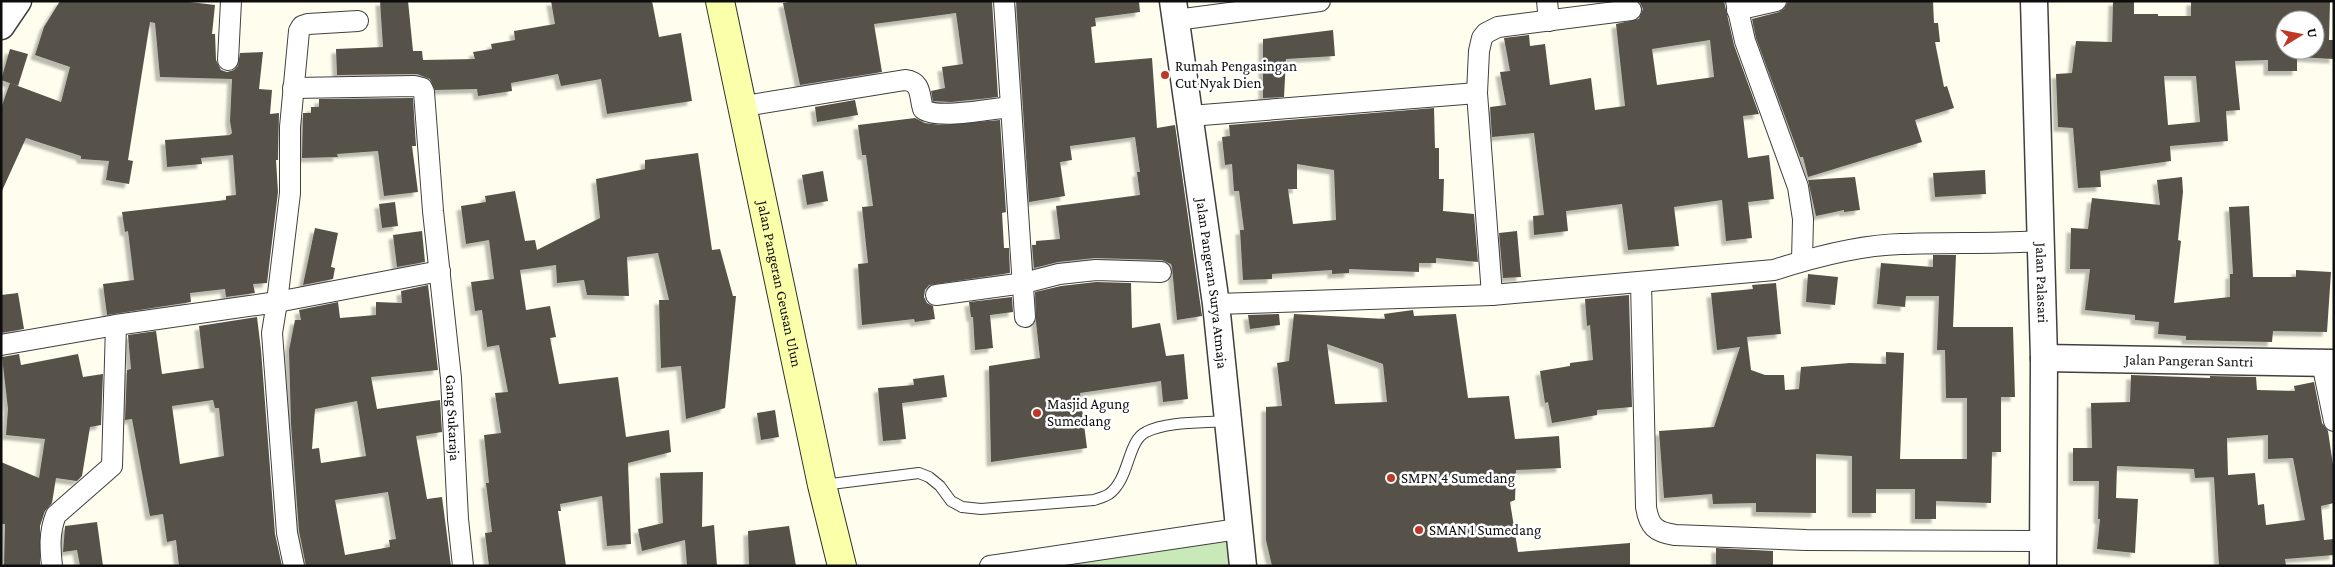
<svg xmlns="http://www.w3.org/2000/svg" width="2335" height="567" viewBox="0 0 2335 567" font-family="'Crimson Pro',serif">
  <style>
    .green { fill: #c9e9b8 }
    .building { fill: #56514a; fill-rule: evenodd; filter: url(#shadow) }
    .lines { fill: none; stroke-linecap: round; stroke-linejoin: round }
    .service-casing { stroke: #404040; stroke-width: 12 }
    .minor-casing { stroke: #404040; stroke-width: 22 }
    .tertiary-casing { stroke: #404040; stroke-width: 29 }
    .secondary-casing { stroke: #2f2f2f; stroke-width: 30 }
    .service { stroke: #fff; stroke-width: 10 }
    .minor { stroke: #fff; stroke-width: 20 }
    .tertiary { stroke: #fff; stroke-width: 26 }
    .secondary { stroke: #faffa9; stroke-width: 28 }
    .poi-dot { fill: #be3825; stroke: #fff; stroke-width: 2 }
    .labels { text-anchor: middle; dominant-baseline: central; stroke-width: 5; stroke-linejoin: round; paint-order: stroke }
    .poi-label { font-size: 15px; fill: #0d0d0d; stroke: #fff; text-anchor: start }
    .street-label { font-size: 15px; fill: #0d0d0d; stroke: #fff }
  </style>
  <defs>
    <filter id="shadow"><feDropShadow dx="-4.5" dy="4.5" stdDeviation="1" flood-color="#0004"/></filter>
  </defs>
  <rect width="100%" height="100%" fill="#fffeee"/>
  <path class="green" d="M1236,532L1240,566H1036Z"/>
  <g class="building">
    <path d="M60,1H182L215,5L212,34H215L216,60L221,70L227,72L234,70L238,66L240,53L263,52L259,89L272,90L270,114L279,113L278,160H276L278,192L267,283L253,284L255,293L226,297L225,289L190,293L191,302L107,315L103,284L134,280L128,231L125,232L122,212L226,200V196L236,195L233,155L201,158L202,164L167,167L165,140L230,135L232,133L230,121L232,79L160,77L155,23L150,22L128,160L133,161L129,184L106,180L109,161L81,159V156L26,138L1,193V108L10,83L61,102L70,67L35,55L44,27Z"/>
    <path d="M380,1H408L413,51H422L423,60L475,59L473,52L492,49L491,44L515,40L514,31L555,24L551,1H652L659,37L681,33L692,101L607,114L601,79L561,86L558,74L511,83L512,91L478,96L477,89L435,90L430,79L417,74L337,75L336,49L383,47Z"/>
    <path d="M795,1H992L998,97L951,102L933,101L931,91L945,88L942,67L963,64L956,13L874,24L882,72L800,85L783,3Z"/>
    <path d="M1016,1H1139L1140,12L1095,18L1096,26L1091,27L1095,63L1152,58L1157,128L1175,125L1202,316L1177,320L1172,267L1171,264L1162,260L1095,258L1058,262L1034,268L1032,245H1036V241L1060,239L1056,206L1140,195L1137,172H1140L1135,137L1070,146L1072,160L1060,162L1065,196L1029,202Z"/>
    <path d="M1639,1H1724L1734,45L1759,114L1743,116L1748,158L1769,155L1774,199L1748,202L1752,238L1726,241L1722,200L1674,207L1679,246L1628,250L1622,204L1566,211L1568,231L1534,235L1533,216L1544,215L1534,133L1492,137L1490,107L1506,105L1500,72L1510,71L1504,38L1529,35L1530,46L1545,44L1550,85L1591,78L1595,110L1625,106L1616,24L1639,19L1643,9ZM1710,40L1714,77L1657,85L1652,49Z"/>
    <path d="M1788,1H1933L1934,23H1938L1940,42H1935L1944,87L1947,86L1954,108L1915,120L1922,142L1808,177L1803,157H1800L1756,38L1752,19L1779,12L1784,9Z"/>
    <path d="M2113,1H2134V14H2158V16H2191V1L2330,2L2329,40H2334V59L2297,57V71H2268V60L2235,61L2240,110L2226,111L2228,141L2170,146L2171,161L2100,171L2101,187L2078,188L2073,128L2058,127L2056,74L2072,73L2076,41L2112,42ZM2285,20H2315V50H2285ZM2164,76H2196L2200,122L2168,125Z"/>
    <path d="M1333,30L1335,56L1286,59L1284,97L1263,98V39Z"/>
    <path d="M10,49L28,54L18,86L1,80Z"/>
    <path d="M413,98L416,146H412L418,192L384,196L378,151L337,154L338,157L302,158L303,113H311V107H319V99Z"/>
    <path d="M855,100L858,115L817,122L815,107Z"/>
    <path d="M1434,108L1435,148H1439V179H1444L1443,211L1474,214L1478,262L1436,258V263H1419V272L1349,269V273L1332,274V270L1272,274V279L1243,280L1240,230H1244L1239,191H1234L1232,164L1225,165L1222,137L1230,136L1229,125ZM1297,164L1334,170L1336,220L1293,224L1288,189H1297Z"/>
    <path d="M915,118L925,123L940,125L1000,120L1006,212L1002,213L1004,248H1009L1010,273L929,285L925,290L924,297L927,303L933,306L935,319L915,322L914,319L862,325L858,264L868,263L862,207L873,206L866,155H862L858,125Z"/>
    <path d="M698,153L712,250L720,249L733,296H736L725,408L686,419L681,366L661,368L659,300H669L658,253L627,257L629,296L587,295L584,280L557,283L556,265L520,270L526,310L550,306L556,337L550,338L559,384L618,377L626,437L669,430L671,452L628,463L631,544L607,546L602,496L560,504L561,511H558L566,566H489L485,533L492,532L486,483H489L484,435L501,433L495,393L508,392L499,345L487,347L482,310L475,311L471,282L494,279L489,240L466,244L461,206L486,202L485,196L515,191L525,241L535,240L537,250L600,218L596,179L645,169V160Z"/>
    <path d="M1985,170L1986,194L1935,197L1933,173Z"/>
    <path d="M823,171L828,201L807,205L802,175Z"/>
    <path d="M1855,177L1860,210L1844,212V210L1816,216L1808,180Z"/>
    <path d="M2182,177L2183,192L2178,240L2181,241L2174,303L2230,297V274H2233L2229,207L2249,206L2253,277H2296V270L2331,272L2327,332L2273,331L2272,342L2186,340V336L2158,334L2159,322L2135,320V315L2085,310L2090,269H2070L2071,228L2088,229L2092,198L2160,205L2157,180Z"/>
    <path d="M395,202L398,226L382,228L379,204Z"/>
    <path d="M315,228L338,233L331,267L335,268L333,279L303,285Z"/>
    <path d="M422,231L425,262L397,267L393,235Z"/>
    <path d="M1517,231L1521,277L1503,278L1499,233Z"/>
    <path d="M1933,255H1956L1953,327H2013L2015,397H2001V452H1992L1991,503L1936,501V519H1915V489H1876V513H1852V456L1816,454V513L1756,512V503L1713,504L1712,494L1664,498L1659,431L1714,427L1740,347L1717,350L1711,293L1753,289L1752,285L1776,283L1781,334L1747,337L1751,370L1765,375H1784L1785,390L1799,389L1801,367L1850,363L1886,364V352L1904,353L1900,459H1967V398H1946L1945,350H1937L1939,296H1906L1905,307L1877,304L1881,263L1933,267Z"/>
    <path d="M1808,274L1838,277L1835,305L1806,302Z"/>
    <path d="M1096,282L1131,283L1132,328L1160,323L1166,356L1184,354L1188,399L1163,402L1161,381L1080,393L1087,448L991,462L989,366L1040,358L1036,322L1035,292L1061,286Z"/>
    <path d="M428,285L438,370L371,377L377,409L440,400L442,432L416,436L427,499L442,497L451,566H306L299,531L291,424L289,350L295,320H301L299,310L338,302L340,318L376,315V302L402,303L401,291ZM357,401L366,456L321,463L319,448L312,449L315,409ZM388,492L396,539L389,540L390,547L345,555L335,500Z"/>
    <path d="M18,293L24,329L1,333V295Z"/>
    <path d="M1629,295L1632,407L1597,410V415L1552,423L1548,402L1545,403L1540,371L1570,366V363L1593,360L1590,325L1587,326L1585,299Z"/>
    <path d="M1012,297L1013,312L990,315L993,348L975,350L973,317H971L969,302Z"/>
    <path d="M1413,310L1414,316L1456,314L1468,398L1509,396L1515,439L1559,436L1561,468L1516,470L1515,500L1510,502L1518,552L1630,543V566H1272L1266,540V407L1282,406L1277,363L1289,361L1294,314L1385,319L1384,314ZM1327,344L1383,364L1387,402L1335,404Z"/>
    <path d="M1279,314L1280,325L1250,329L1248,315Z"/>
    <path d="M257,317L261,350L275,534L282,566H179L176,540L167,542L163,514L150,516L132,419L125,420L127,370L131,369L128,335L156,331L162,374L204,368L199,326ZM213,400L215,408H219L224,456L180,464L172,406Z"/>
    <path d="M19,354L21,365L78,354L83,377L103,374L101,425L90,427L82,476L77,481L56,478L52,503L45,511L40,526V566H4L5,524H1V462L39,478L45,439L6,435L8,409L2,357Z"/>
    <path d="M944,375L947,397L902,403L906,439L883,441L878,388L914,385L913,379Z"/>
    <path d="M2131,375L2210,378V376L2256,377L2257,390L2295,391L2294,386L2314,382L2322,423L2328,431L2334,472V503L2321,506L2324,540L2334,539V555L2285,559L2286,566H2219L2214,477H2216L2195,478L2194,469L2117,466L2116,498L2138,499L2135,553L2097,549L2100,519H2098L2099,481H2073V448H2092L2091,403L2130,402ZM2268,435V459L2293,458L2305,520L2266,525L2264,504L2258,505L2255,473L2228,475L2227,438Z"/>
    <path d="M775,410L779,437L761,440L757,413Z"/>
    <path d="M703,472L702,527L714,525L717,566H687L685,540L642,551L638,529L663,523L660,473Z"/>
    <path d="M97,522L103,566H80L77,550L63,552L65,526Z"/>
    <path d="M789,526L796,566H749L748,531Z"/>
    <path d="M1716,548L1773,551V566H1716Z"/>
  </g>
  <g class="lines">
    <defs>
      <path id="service" d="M823,485L919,473L929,477L940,486L951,501L962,507L981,509L1094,500C1099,498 1105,497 1109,494C1130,479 1127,441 1146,432C1167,421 1204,423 1227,421"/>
      <g id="minor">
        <path d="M1004,1L1025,317"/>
        <path d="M1547,1L1549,21"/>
        <path d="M1736,1L1745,41L1798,187L1803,219L1802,261"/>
        <path d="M1737,10L1776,1"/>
        <path d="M1176,20L1320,1"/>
        <path d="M358,21L308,24L302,26L299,31L290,127V193L277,302L440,271"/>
        <path d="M228,60L231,1"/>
        <path id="s1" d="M293,88L414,86L422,88L424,92L433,211L451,378L458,519L463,566"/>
        <path d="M744,106L905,80C922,82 919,95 923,109C937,120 991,109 1010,107"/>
        <path d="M1190,116L1477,93"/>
        <path d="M1641,282L1646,507C1649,526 1655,532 1675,535L1806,540L2043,541"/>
        <path d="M936,295L1024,283L1059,274L1096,270L1161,272"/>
        <path d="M1492,295L1477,93L1479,51L1482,38L1486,33L1498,27L1631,10"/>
        <path d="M1216,304L1492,295L1774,270C1811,258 1862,245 1901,244C1948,242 1995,244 2042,241"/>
        <path d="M1,345L116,325L277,302L272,333L287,533L294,566"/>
        <path d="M2322,363L2334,421"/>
        <path d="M52,566C50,548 49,532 56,515L112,466L116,325"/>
        <path d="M990,566L1238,529"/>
      </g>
      <g id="tertiary">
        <path id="s2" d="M1173,1L1216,304L1243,566"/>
        <path id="s3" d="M2034,1L2044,358L2043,566"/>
        <path d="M1,26L18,1"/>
        <path id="s4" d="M2044,358L2334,363"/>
      </g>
      <g id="secondary">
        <path id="s5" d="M720,1L822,485L842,566"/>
      </g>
    </defs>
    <use href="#service" class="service-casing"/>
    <use href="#minor" class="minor-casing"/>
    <use href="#tertiary" class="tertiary-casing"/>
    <use href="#secondary" class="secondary-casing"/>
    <use href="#service" class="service"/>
    <use href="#minor" class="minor"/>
    <use href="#tertiary" class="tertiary"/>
    <use href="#secondary" class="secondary"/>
  </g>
  <g class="poi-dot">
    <circle cx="1165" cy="75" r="5"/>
    <circle cx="1037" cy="413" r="5"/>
    <circle cx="1391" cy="478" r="5"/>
    <circle cx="1419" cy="530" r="5"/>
  </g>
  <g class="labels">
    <g class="poi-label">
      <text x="1175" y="66">Rumah Pengasingan<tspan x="1175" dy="17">Cut Nyak Dien</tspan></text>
      <text x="1047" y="404">Masjid Agung<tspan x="1047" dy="17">Sumedang</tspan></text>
      <text x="1401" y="478">SMPN 4 Sumedang</text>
      <text x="1429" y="530">SMAN 1 Sumedang</text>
    </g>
    <g class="street-label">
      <text stroke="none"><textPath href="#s2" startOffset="285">Jalan Pangeran Surya Atmaja</textPath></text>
      <text stroke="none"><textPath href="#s3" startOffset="282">Jalan Palasari</textPath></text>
      <text stroke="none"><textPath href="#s5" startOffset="289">Jalan Pangeran Geusan Ulun</textPath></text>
      <text stroke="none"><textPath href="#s4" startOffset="145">Jalan Pangeran Santri</textPath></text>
      <text stroke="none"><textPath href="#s1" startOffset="461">Gang Sukaraja</textPath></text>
    </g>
  </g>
  <rect width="2335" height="567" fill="none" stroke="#0d0d0d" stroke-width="5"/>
  <g transform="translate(2300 35) rotate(80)"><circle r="24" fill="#ffffff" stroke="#9e9e9e"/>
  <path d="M0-4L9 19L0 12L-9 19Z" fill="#be3825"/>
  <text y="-8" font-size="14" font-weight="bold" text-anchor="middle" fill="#0d0d0d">U</text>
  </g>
</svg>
